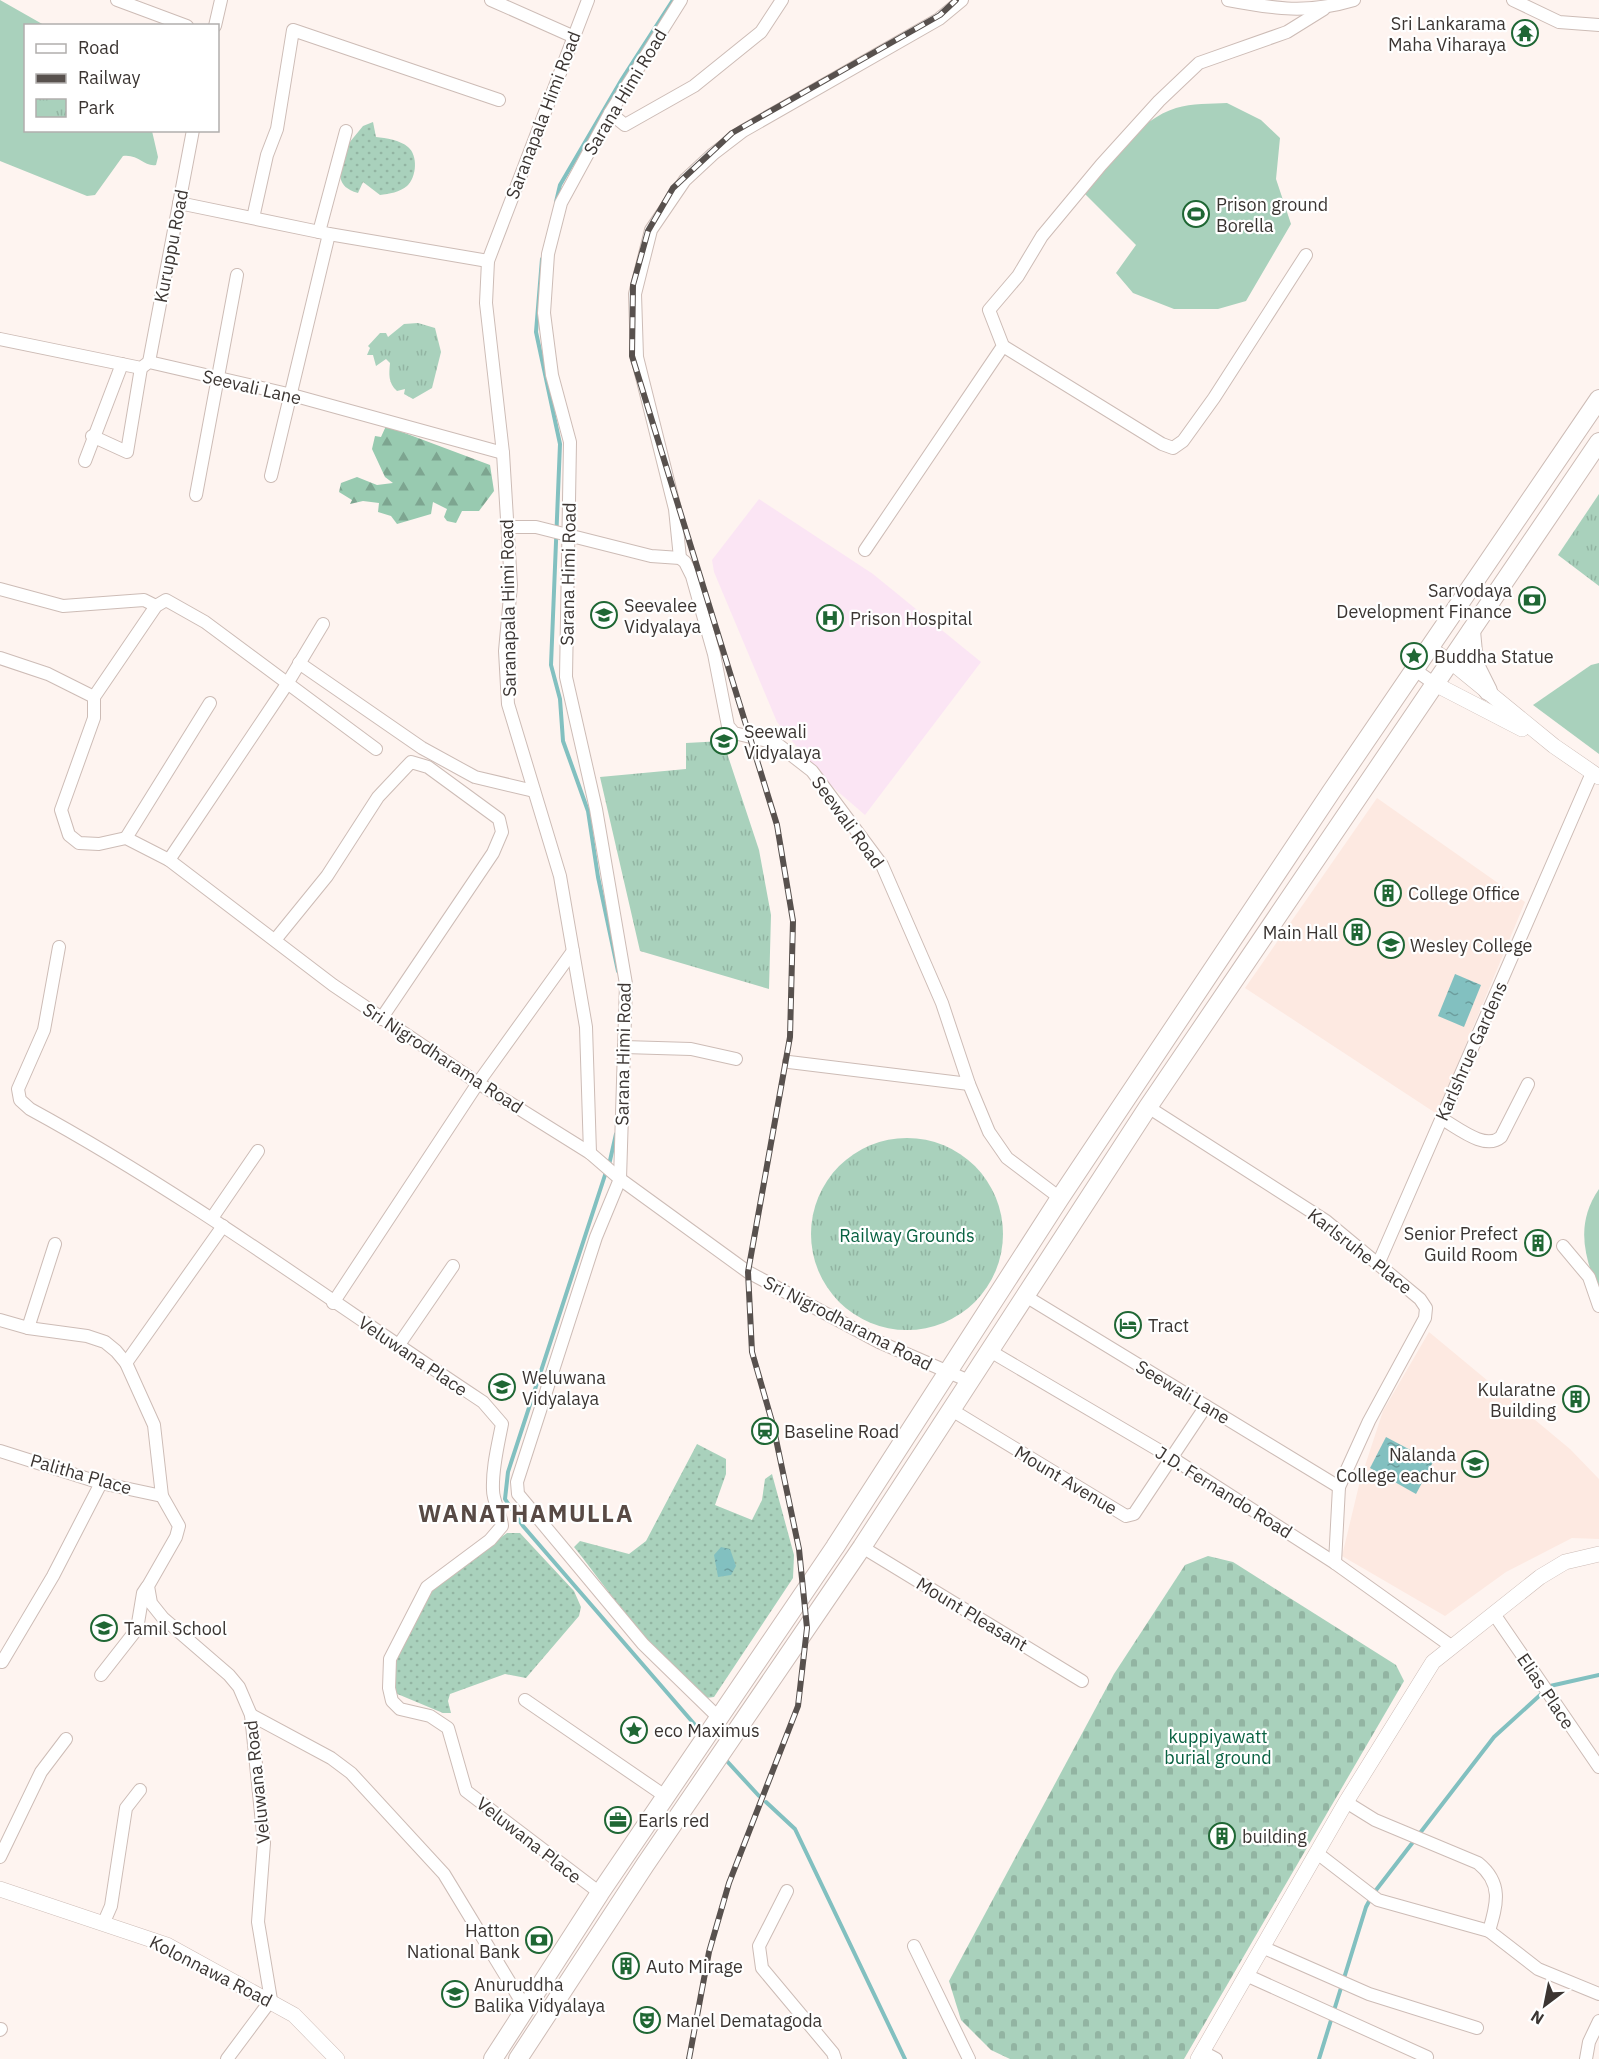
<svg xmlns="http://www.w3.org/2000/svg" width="1599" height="2059" viewBox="0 0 1599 2059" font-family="'IBM Plex Sans',sans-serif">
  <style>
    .built { fill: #fde9e1 }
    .medical { fill: #fbe5f4 }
    .grass { fill: url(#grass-dots) }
    .forest { fill: url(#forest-firs) }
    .cemetery { fill: url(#cemetery-stones) }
    .park { fill: url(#park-tufts) }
    .garden { fill: #a9d1bc }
    .water { fill: url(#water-ripples) }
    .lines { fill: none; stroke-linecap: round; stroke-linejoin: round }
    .stream { stroke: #82c0c0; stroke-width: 4 }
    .minor-casing { stroke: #cdbcb6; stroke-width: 14 }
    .major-casing { stroke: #cdbcb6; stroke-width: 16 }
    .highway-casing { stroke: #cdbcb6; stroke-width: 20 }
    .minor { stroke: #fff; stroke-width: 12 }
    .major { stroke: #fff; stroke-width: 15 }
    .highway { stroke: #fff; stroke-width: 18 }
    .rail-casing { stroke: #58514e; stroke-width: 6 }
    .rail { stroke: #fff; stroke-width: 4; stroke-dasharray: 11; stroke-linecap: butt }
    .labels { text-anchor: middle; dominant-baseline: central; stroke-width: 4.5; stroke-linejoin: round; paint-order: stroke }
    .poi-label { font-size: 18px; fill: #3b3532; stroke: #fff; text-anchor: start }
    .street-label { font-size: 18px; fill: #3b3532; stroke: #fff }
    .park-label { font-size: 18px; fill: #096242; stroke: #fff }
    .district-label { font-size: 24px; font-weight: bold; letter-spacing: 1.5px; fill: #584a45; stroke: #fff }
  </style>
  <defs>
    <pattern id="grass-dots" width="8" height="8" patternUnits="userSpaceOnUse" patternTransform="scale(1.5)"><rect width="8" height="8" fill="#a9d1bc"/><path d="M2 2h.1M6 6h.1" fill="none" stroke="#92b4a2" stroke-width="1.8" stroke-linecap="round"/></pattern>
    <pattern id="forest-firs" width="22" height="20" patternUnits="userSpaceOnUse" patternTransform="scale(1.5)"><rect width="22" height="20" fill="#98cab0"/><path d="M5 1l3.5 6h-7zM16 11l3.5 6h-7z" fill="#7da590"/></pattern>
    <pattern id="cemetery-stones" width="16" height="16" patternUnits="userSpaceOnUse" patternTransform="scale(1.5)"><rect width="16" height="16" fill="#a9d1bc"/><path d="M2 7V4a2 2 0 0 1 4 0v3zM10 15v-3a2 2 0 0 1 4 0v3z" fill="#92b4a2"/></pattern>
    <pattern id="park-tufts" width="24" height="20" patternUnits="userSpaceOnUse" patternTransform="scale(1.5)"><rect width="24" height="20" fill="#a9d1bc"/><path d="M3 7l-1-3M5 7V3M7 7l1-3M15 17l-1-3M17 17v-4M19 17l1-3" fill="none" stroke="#92b4a2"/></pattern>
    <pattern id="water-ripples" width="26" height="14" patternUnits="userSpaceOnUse" patternTransform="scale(1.5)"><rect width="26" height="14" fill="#82c0c0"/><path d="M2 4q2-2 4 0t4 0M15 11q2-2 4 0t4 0" fill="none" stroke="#6c9d9d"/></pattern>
  </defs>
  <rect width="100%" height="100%" fill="#fef4f0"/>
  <g class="built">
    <path d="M1377,798L1525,902L1437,1114L1245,988Z"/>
    <path d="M1429,1332L1570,1449L1599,1479V1539L1572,1538L1506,1572L1445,1616L1342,1556L1360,1481L1383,1411Z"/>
  </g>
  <path class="medical" d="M759,499L873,574L981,662L865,815L821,777L777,722L714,572L712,560Z"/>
  <g class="grass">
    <path d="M373,122L376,137C386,138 400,140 408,147C418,155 417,177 407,186C400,192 389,194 380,195L363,182L358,193C335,186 341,175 340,154L363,126Z"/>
    <path d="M697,1444L726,1459V1474L715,1505L752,1520L762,1500L765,1479L772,1474L794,1555L793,1578L714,1697L706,1698C656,1661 613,1596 574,1547L580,1541L629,1554L646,1541Z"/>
    <path d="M507,1533H520L574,1591L581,1607L579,1616L526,1678L505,1674L450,1694L448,1701L451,1713H443L395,1693V1655L432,1587Z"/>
  </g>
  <path class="forest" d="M386,426L490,465L494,491L479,511H462L456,523L447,521L444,517L447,509L433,502L431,514L397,524L391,516L378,512L379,503L363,501L350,504L352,500L339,492L341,483L357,477L377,485L393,483L385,477L372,449L375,436L381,437Z"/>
  <path class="cemetery" d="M1208,1556L1233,1562L1396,1665L1404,1681L1184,2059H1010L991,2050L961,2020L949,1981L1114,1674L1185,1565Z"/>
  <g class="park">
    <path d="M418,323L435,328L441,352L432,388L413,399L404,394L405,389L397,391C388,383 389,374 390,363L386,359L376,366L373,355H367L370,348L368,346L380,333H386L388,337L404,324Z"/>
    <path d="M1599,494V586L1558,555Z"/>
    <path d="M723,741L759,850L771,915L769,989L640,951L600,777L686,769V743Z"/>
    <circle cx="907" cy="1234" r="96"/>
  </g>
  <g class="garden">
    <path d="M0,0L44,25L26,26V130L152,131L158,157L156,165C144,167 139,154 123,156L95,195L87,196L0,161Z"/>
    <path d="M1227,103L1261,120L1280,138L1276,179L1291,224L1246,301L1218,309H1174L1133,293L1116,273L1136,245L1084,193C1104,164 1140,119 1176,108C1192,103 1211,104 1227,103Z"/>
    <path d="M1599,663V754L1533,705L1591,665Z"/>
    <path d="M1599,1189V1293C1584,1256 1575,1224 1599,1189Z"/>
  </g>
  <g class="water">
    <path d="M1455,974L1481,985L1464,1027L1438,1016Z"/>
    <path d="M1386,1437L1433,1462L1416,1494L1370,1468Z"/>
    <path d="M721,1547L730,1549L736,1566L731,1575L718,1577L714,1555Z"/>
  </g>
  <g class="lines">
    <g class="stream">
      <path d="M556,202L560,185L622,79L673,0"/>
      <path d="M542,259L536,332L560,444L551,665L560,699L563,741L588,811L598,877L618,971"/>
      <path d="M609,1165L616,1134"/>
      <path d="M606,1172L508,1472L505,1499L523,1526L702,1733"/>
      <path d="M725,1759L759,1796"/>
      <path d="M766,1802L795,1829L905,2059"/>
      <path d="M1319,2059L1366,1907L1373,1894L1494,1737L1550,1686L1599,1675"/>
    </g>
    <defs>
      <g id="minor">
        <path d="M117,0L187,26"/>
        <path d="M491,0L572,36"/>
        <path d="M588,0L488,261L486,303L503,453L511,585L505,651L508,704L560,876L586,1027L590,1153"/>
        <path d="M681,0L610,113L561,203L548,254L544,313L552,375L570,442L566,677L596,809L626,984L620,1179L596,1237L517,1482L518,1494L643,1644L719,1718"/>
        <path d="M1228,0C1276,9 1307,14 1354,0"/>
        <path d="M1513,0L1559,22L1599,25"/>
        <path d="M215,26L221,0"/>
        <path d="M610,113L625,125L694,86L761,32L782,0"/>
        <path d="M179,203L329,234L488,261"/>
        <path d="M253,218L267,155L277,129L293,30L499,100"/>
        <path d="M319,232L346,131"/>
        <path d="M0,339L141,368L149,362L292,395L503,453"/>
        <path d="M1003,346L1162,444L1173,448L1183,441L1214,398L1306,255"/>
        <path d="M149,362L193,130"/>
        <path d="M92,436L127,452L141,368"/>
        <path d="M85,461L122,364"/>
        <path d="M271,476L329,234"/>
        <path d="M196,495L237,275"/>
        <path d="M508,527H536L651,556L680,558L685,562L692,576L714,654L728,726L734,733L776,743L812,771L882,865L942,1003L969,1084L989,1132L1007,1158L1060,1198"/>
        <path d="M865,550L1003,346L989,310L1018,276L1042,236L1101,165L1159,101L1199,63L1287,32L1324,9"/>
        <path d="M680,558L675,509L637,357L635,294L651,230L685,180L713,154L743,131L939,19L962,0"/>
        <path d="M0,589L63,606L144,600L156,606"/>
        <path d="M323,624L287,684L169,860L333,985L478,1083L590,1153L620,1179L748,1272L879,1342L969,1381"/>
        <path d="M1430,647L1450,661"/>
        <path d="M0,658L48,674L94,697"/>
        <path d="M299,663L422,748L475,777L534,791"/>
        <path d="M1415,670L1435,684"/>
        <path d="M126,838L210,703"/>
        <path d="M169,860L126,838L99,844L79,843L69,835L61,810L94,718V697L156,606L166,600L205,622L376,749"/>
        <path d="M275,940L327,876L378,797L411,762L428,767L499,819L502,832L493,853L381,1019"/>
        <path d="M59,947L44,1030L18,1089L20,1100L30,1109C188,1195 333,1303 483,1402L502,1424C498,1445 492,1468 493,1490C493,1502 501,1513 502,1526L490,1540L427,1587L390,1659L389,1688L392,1701L400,1709L430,1716L448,1728L466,1791L600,1893"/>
        <path d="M624,1047L691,1049L736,1059"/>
        <path d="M789,1062L969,1084"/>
        <path d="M1148,1107L1326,1221L1420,1299L1426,1308L1425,1318L1369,1421L1339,1487L1335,1563"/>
        <path d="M1442,1119C1457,1127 1485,1151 1501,1137L1528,1084"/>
        <path d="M212,1218L258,1151"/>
        <path d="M1563,1246L1589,1277L1599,1306"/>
        <path d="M1379,1262L1592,773"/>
        <path d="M1027,1297L1339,1487"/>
        <path d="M333,1303L478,1083L573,951"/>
        <path d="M0,1320L28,1328L87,1336L105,1342L116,1351L126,1363L154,1425L162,1496L179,1526L176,1537L148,1586L151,1603L163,1618L229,1675L239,1687L251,1715L264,1843L258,1922L271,2000L227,2059"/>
        <path d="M28,1328L55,1244"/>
        <path d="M398,1346L453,1266"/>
        <path d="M990,1351L1172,1458L1335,1563L1451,1646"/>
        <path d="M126,1363L223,1226"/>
        <path d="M950,1409L1126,1516L1134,1514L1206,1406"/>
        <path d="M0,1451L101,1483L162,1496"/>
        <path d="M862,1547L1082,1681"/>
        <path d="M1494,1614L1599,1767"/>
        <path d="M2,1662L53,1576L101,1483"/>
        <path d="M101,1675L137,1629L143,1593L147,1587"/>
        <path d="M525,1700L665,1796"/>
        <path d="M251,1715L331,1758L351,1773L444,1874L518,1996L528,2007"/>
        <path d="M1346,1802L1375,1820L1478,1863C1503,1883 1497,1904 1489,1931L1538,1969L1599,1994"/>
        <path d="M1317,1853L1378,1900L1489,1931"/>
        <path d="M0,1857L41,1772L66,1739"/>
        <path d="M787,1891L759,1946L762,1968L833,2053L835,2059"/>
        <path d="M104,1922L111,1906L126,1808L140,1790"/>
        <path d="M914,1946L969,2059"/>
        <path d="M1262,1947L1369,1994L1477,2028"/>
        <path d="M1246,1975L1427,2057"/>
        <path d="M0,2030L1,2029"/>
        <path d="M1203,2052L1216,2059"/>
        <path d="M1586,2059L1589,2042L1599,2021"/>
      </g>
      <g id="major">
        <path d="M1450,661L1554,746L1599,777"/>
        <path d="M1435,684L1522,729"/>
        <path d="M0,1889L167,1945L294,2015L337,2059"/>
        <path d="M1198,2059L1346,1802L1433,1662L1540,1577L1565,1562L1599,1554"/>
      </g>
      <g id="highway">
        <path d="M1471,631L1474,663L1488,691"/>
        <path d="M493,2059L600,1893L835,1547L1060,1198L1331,792L1599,399"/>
        <path d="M518,2059L645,1865L862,1547L1148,1107L1599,442"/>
      </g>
    </defs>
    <use href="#minor" class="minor-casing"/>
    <use href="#major" class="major-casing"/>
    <use href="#highway" class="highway-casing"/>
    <use href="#minor" class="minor"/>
    <use href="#major" class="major"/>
    <use href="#highway" class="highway"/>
    <defs>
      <path id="rail" d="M689,2059L709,1952L729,1883L798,1706L807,1628L799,1549L773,1425L752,1352L748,1272L790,1037L793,921L777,825L632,356L633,285L648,231L673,188L732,133L940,15L956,0"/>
    </defs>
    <use href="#rail" class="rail-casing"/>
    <use href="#rail" class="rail"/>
  </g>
  <defs>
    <symbol id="temple-ring" viewBox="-11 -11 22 22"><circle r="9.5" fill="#fff" stroke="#1f6734" stroke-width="1.5"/><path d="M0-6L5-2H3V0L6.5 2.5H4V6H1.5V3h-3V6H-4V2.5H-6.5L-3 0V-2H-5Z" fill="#1f6734"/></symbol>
    <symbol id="stadium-ring" viewBox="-11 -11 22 22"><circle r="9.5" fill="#fff" stroke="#1f6734" stroke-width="1.5"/><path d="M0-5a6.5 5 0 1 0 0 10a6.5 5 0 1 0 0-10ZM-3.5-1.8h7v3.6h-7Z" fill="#1f6734"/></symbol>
    <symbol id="bank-ring" viewBox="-11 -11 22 22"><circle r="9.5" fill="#fff" stroke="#1f6734" stroke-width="1.5"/><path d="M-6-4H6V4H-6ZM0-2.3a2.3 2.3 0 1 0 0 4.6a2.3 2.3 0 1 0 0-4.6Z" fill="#1f6734"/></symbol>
    <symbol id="school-ring" viewBox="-11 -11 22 22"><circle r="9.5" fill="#fff" stroke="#1f6734" stroke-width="1.5"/><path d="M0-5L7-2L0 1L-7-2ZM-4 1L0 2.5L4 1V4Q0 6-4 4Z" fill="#1f6734"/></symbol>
    <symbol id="hospital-ring" viewBox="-11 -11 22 22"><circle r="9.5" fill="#fff" stroke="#1f6734" stroke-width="1.5"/><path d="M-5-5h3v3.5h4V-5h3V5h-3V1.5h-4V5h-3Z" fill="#1f6734"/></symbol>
    <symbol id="sight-ring" viewBox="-11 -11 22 22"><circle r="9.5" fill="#fff" stroke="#1f6734" stroke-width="1.5"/><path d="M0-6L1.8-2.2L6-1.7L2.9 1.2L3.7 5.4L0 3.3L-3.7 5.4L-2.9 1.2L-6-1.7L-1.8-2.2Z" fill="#1f6734"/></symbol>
    <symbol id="building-ring" viewBox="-11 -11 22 22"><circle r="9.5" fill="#fff" stroke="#1f6734" stroke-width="1.5"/><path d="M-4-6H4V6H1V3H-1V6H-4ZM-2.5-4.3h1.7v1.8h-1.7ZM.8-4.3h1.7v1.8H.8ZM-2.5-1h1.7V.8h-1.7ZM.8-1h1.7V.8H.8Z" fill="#1f6734"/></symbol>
    <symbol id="hotel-ring" viewBox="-11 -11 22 22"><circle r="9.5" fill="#fff" stroke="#1f6734" stroke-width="1.5"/><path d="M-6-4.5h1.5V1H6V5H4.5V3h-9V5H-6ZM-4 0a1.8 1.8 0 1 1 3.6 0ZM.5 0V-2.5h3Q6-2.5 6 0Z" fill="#1f6734"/></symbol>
    <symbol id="station-ring" viewBox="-11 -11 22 22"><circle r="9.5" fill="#fff" stroke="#1f6734" stroke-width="1.5"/><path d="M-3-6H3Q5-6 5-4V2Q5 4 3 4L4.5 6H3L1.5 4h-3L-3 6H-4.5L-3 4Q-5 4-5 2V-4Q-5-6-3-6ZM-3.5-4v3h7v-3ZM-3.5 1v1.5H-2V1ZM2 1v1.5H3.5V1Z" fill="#1f6734"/></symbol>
    <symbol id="university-ring" viewBox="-11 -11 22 22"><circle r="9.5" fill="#fff" stroke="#1f6734" stroke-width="1.5"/><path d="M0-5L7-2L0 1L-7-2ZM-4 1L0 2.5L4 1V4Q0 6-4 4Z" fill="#1f6734"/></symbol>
    <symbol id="office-ring" viewBox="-11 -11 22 22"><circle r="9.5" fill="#fff" stroke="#1f6734" stroke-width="1.5"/><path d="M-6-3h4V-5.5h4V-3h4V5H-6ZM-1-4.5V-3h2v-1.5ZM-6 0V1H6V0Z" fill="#1f6734"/></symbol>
    <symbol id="theatre-ring" viewBox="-11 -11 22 22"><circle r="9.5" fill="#fff" stroke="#1f6734" stroke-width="1.5"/><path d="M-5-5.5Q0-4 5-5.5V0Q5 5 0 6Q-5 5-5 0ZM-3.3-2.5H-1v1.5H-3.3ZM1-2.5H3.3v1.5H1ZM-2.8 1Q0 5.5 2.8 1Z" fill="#1f6734"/></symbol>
  </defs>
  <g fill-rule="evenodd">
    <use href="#temple-ring" x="1510" y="18" width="30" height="30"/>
    <use href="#stadium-ring" x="1181" y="199" width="30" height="30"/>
    <use href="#bank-ring" x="1517" y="585" width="30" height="30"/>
    <use href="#school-ring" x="589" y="600" width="30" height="30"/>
    <use href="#hospital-ring" x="815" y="603" width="30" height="30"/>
    <use href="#sight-ring" x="1399" y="641" width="30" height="30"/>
    <use href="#school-ring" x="709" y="726" width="30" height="30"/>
    <use href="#building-ring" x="1373" y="878" width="30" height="30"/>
    <use href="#building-ring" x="1342" y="917" width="30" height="30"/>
    <use href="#school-ring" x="1376" y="930" width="30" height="30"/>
    <use href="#building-ring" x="1523" y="1228" width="30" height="30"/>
    <use href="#hotel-ring" x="1113" y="1310" width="30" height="30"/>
    <use href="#school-ring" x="487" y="1372" width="30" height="30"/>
    <use href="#building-ring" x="1561" y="1384" width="30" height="30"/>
    <use href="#station-ring" x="750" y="1416" width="30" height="30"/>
    <use href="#university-ring" x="1460" y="1449" width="30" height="30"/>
    <use href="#school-ring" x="89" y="1613" width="30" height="30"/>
    <use href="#sight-ring" x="619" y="1715" width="30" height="30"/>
    <use href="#office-ring" x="603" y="1805" width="30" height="30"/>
    <use href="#building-ring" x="1207" y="1821" width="30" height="30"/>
    <use href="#bank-ring" x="524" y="1925" width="30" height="30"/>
    <use href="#building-ring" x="611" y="1951" width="30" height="30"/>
    <use href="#school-ring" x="440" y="1979" width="30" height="30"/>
    <use href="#theatre-ring" x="632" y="2005" width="30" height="30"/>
  </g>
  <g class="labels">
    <g class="poi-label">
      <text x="1506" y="23" text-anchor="end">Sri Lankarama<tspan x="1506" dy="21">Maha Viharaya</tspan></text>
      <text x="1216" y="204">Prison ground<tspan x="1216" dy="21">Borella</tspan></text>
      <text x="1512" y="590" text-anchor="end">Sarvodaya<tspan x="1512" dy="21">Development Finance</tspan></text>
      <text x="624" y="605">Seevalee<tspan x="624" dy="21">Vidyalaya</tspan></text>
      <text x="850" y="618">Prison Hospital</text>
      <text x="1434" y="656">Buddha Statue</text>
      <text x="744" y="731">Seewali<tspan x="744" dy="21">Vidyalaya</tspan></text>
      <text x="1408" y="893">College Office</text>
      <text x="1338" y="932" text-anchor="end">Main Hall</text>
      <text x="1410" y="945">Wesley College</text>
      <text x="1518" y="1233" text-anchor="end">Senior Prefect<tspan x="1518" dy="21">Guild Room</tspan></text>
      <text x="1148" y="1325">Tract</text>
      <text x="522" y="1377">Weluwana<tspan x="522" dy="21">Vidyalaya</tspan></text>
      <text x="1556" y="1389" text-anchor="end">Kularatne<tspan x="1556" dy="21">Building</tspan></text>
      <text x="784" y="1431">Baseline Road</text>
      <text x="1456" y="1454" text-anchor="end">Nalanda<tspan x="1456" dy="21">College eachur</tspan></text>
      <text x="124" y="1628">Tamil School</text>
      <text x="654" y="1730">eco Maximus</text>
      <text x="638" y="1820">Earls red</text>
      <text x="1242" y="1836">building</text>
      <text x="520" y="1930" text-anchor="end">Hatton<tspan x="520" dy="21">National Bank</tspan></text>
      <text x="646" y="1966">Auto Mirage</text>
      <text x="474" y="1984">Anuruddha<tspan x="474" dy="21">Balika Vidyalaya</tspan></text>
      <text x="666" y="2020">Manel Dematagoda</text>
    </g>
    <g class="street-label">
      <text transform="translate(625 92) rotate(-59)">Sarana Himi Road</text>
      <text transform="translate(543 115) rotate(-69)">Saranapala Himi Road</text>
      <text transform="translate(171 246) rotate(-79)">Kuruppu Road</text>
      <text transform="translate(252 387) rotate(13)">Seevali Lane</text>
      <text transform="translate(568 574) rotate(-89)">Sarana Himi Road</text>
      <text transform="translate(508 608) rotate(-91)">Saranapala Himi Road</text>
      <text transform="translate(848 822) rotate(54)">Seewali Road</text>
      <text transform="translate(1471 1051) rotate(-66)">Karlshrue Gardens</text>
      <text transform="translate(623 1054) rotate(-89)">Sarana Himi Road</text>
      <text transform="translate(443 1058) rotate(33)">Sri Nigrodharama Road</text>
      <text transform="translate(1360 1251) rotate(38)">Karlsruhe Place</text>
      <text transform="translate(848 1323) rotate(27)">Sri Nigrodharama Road</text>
      <text transform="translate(413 1356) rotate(34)">Veluwana Place</text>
      <text transform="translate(1183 1392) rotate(31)">Seewali Lane</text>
      <text transform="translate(81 1474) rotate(16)">Palitha Place</text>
      <text transform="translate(1066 1480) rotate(31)">Mount Avenue</text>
      <text transform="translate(1224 1492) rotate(32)">J.D. Fernando Road</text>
      <text transform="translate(972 1614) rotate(31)">Mount Pleasant</text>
      <text transform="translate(1546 1691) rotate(56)">Elias Place</text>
      <text transform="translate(257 1782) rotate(-96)">Veluwana Road</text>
      <text transform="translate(529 1840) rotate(38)">Veluwana Place</text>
      <text transform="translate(211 1971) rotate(27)">Kolonnawa Road</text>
    </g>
    <g class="park-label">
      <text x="907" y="1235">Railway Grounds</text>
      <text x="1218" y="1736">kuppiyawatt<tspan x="1218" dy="21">burial ground</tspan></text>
    </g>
    <g class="district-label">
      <text x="526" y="1513">WANATHAMULLA</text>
    </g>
  </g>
  <rect x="24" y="24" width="195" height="108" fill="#ffffff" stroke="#b1aead" stroke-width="1.5"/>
  <rect x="36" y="44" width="30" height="9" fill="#ffffff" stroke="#b1aead" stroke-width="1.5"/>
  <text x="78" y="54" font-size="18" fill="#3b3532">Road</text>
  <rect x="36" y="74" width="30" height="9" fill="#58514e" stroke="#b1aead" stroke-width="1.5"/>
  <text x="78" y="84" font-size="18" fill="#3b3532">Railway</text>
  <rect x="36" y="99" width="30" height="18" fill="url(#park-tufts)" stroke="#b1aead" stroke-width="1.5"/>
  <text x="78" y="114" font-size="18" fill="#3b3532">Park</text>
  <g transform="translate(1545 2005) rotate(212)" stroke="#ffffff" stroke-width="4.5" paint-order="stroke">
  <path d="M0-4.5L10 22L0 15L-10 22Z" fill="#3b3532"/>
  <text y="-9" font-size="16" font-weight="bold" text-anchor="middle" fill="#3b3532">N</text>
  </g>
</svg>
